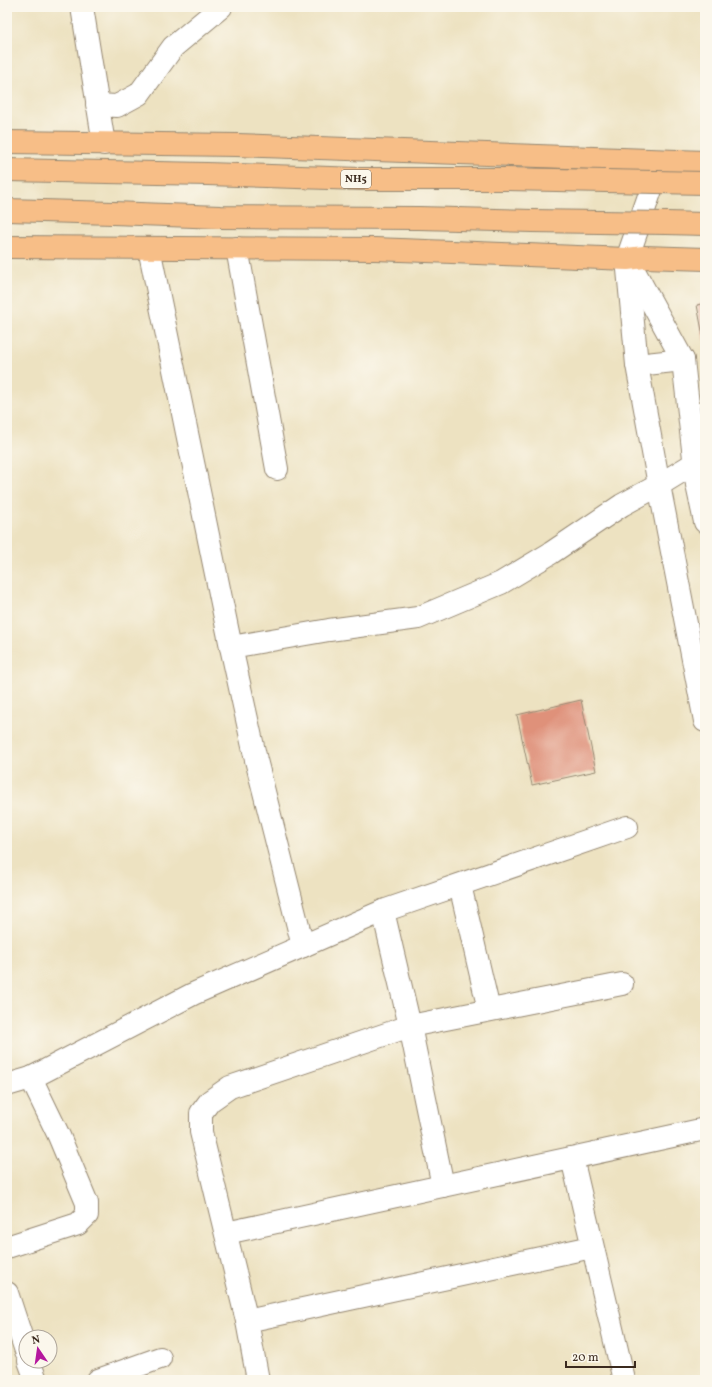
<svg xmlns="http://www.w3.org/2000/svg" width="712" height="1387" viewBox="0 0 712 1387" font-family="Vollkorn,serif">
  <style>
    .building { fill: #df917a }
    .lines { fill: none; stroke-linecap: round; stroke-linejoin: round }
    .minor-casing { stroke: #948670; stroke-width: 24 }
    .major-casing { stroke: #948670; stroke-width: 24 }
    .highway-casing { stroke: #948670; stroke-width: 24 }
    .minor { stroke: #fff; stroke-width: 22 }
    .major { stroke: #f7be87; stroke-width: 22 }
    .highway { stroke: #f7be87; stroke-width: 22 }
    .highway-bridge-casing { stroke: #948670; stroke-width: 24; stroke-linecap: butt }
    .highway-bridge { stroke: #f7be87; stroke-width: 22 }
    .labels { text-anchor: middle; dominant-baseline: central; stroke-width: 3; stroke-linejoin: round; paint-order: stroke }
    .shield { fill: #fbf7ec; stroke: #75685c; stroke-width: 1 }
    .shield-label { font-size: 11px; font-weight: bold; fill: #3b2a1e }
  </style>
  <rect width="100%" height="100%" fill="#fbf7ec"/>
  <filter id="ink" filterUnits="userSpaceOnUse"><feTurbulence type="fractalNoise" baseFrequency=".025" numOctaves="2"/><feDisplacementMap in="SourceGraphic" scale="8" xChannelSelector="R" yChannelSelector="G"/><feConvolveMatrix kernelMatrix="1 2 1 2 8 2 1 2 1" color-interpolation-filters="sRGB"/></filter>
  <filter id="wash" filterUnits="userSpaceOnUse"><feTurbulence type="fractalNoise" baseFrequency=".012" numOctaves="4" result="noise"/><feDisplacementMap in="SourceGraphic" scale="16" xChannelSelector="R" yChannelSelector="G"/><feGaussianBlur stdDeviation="0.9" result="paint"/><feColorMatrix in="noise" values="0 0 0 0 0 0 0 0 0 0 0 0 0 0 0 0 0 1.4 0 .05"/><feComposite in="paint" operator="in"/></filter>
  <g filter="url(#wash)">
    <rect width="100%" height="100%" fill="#ede2c1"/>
    <g id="blocks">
      <g class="building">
        <path d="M705,303V341H704L697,305Z"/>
        <path d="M581,700L596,771L532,785L517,715Z"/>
      </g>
    </g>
  </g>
  <g filter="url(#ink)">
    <use href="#blocks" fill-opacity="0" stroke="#948670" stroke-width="1"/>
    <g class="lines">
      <defs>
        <g id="minor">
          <path d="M82,7L104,144"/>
          <path d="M97,105L117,106L139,94L173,47L221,7"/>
          <path d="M660,164L627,259L637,365L659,485L705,721"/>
          <path d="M149,248L231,647L256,760L303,946"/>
          <path d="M237,248L277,469"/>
          <path d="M632,267L683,360L697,485L705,522"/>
          <path d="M637,365L683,360"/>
          <path d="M231,647L329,630L418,618L501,583L551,553L622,505L659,485L695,463"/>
          <path d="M460,885L489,1010"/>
          <path d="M383,911L410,1026L443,1186"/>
          <path d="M7,1085L31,1078L193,994L383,911L627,827"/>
          <path d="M572,1158L624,1380"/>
          <path d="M226,1233L705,1129"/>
          <path d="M7,1247L78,1224L87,1215V1203L59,1136L31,1078"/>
          <path d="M7,1293L26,1351"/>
          <path d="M247,1321L592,1247"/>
          <path d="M29,1361L36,1380"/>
          <path d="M98,1380L160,1358"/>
          <path d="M258,1380L247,1321L201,1132V1113L210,1101L230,1087L410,1026L622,984"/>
        </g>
        <g id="major">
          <path d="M7,142L237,145L705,162"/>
          <path d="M7,247L375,249L627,259L644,257L705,259"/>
        </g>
        <g id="highway">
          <path d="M7,210L113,213"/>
          <path d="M666,223L705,224"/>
        </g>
      </defs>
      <use href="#minor" class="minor-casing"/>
      <use href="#major" class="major-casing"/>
      <use href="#highway" class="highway-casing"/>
      <use href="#minor" class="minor"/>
      <use href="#major" class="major"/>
      <use href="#highway" class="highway"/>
      <defs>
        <g id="highway-bridge">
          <path d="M7,170L207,174L360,179H506L705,183"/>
          <path d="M113,213L220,217L419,218L532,221L666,223"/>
        </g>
      </defs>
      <use href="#highway-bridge" class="highway-bridge-casing"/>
      <use href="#highway-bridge" class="highway-bridge"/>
    </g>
  </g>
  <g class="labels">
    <rect class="shield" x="341" y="170" width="30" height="18" rx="3"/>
    <g class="shield-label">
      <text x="356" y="179">NH5</text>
    </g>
  </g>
  <rect width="712" height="1387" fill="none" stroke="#fbf7ec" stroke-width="24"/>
  <g transform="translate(38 1349) rotate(347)"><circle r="19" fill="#fbf7ec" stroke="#aea59a"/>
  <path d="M0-3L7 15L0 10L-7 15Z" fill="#b5179e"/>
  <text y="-6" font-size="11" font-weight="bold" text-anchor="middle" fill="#3b2a1e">N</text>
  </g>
  <path d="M566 1361v6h69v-6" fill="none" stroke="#3b2a1e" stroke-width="2"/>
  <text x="572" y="1361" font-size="12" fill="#3b2a1e" stroke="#fbf7ec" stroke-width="3" paint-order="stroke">20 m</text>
</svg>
